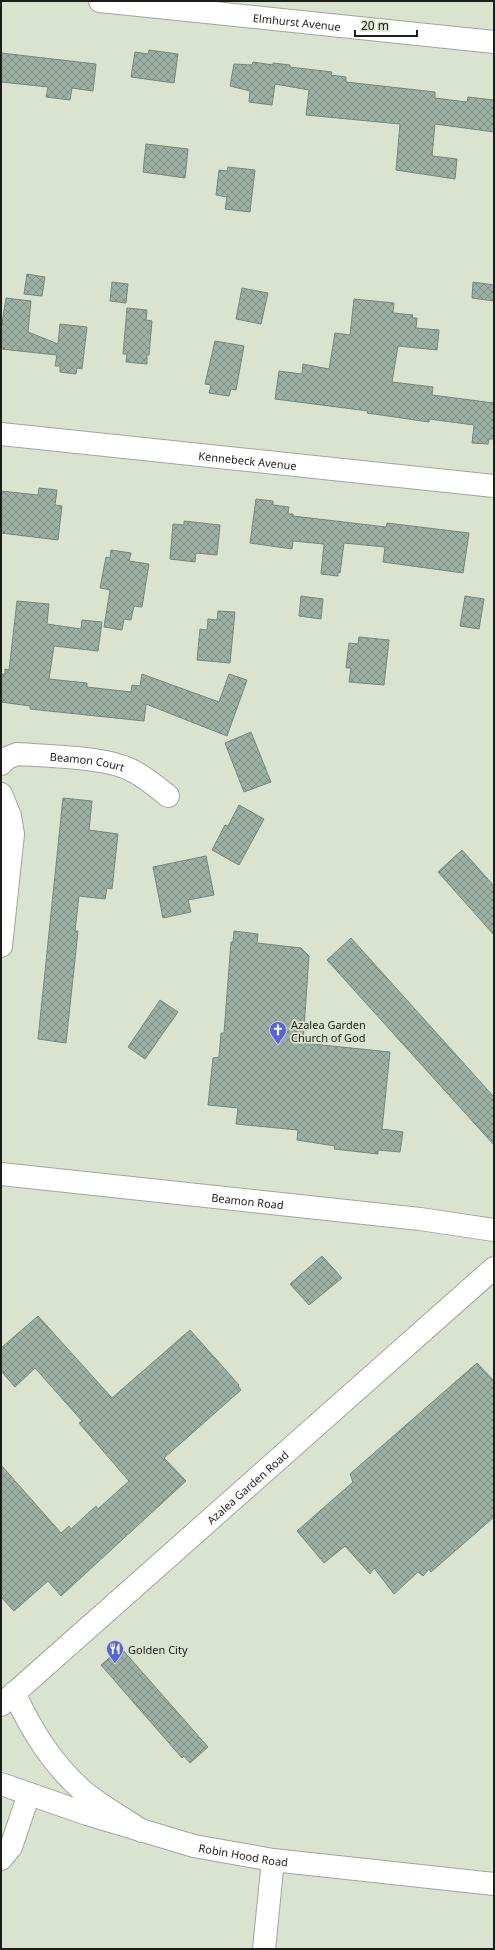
<svg xmlns="http://www.w3.org/2000/svg" width="495" height="1950" viewBox="0 0 495 1950" font-family="'Noto Sans',sans-serif">
  <style>
    .building { fill: url(#building-cross-hatch); stroke: #76887c }
    .lines { fill: none; stroke-linecap: round; stroke-linejoin: round }
    .minor-casing { stroke: #9fa895; stroke-width: 24 }
    .major-casing { stroke: #9fa895; stroke-width: 24 }
    .minor { stroke: #fff; stroke-width: 22 }
    .major { stroke: #fff; stroke-width: 22 }
    .labels { text-anchor: middle; dominant-baseline: central; stroke-width: 3.5; stroke-linejoin: round; paint-order: stroke }
    .street-label { font-size: 11px; fill: #1c1f18; stroke: #dae3d0 }
    .poi-label { font-size: 11px; fill: #1c1f18; stroke: #dae3d0; text-anchor: start }
  </style>
  <defs>
    <pattern id="building-cross-hatch" width="8" height="8" patternUnits="userSpaceOnUse"><rect width="8" height="8" fill="#9db0a3"/><path d="M0 0l8 8M0 8l8-8" fill="none" stroke="#7f8f84"/></pattern>
  </defs>
  <rect width="100%" height="100%" fill="#dae3d0"/>
  <g class="building">
    <path d="M149,50L178,54L174,83L131,77L135,52L148,54Z"/>
    <path d="M1,53L96,64L93,91L72,88L70,100L46,97L48,87L1,82Z"/>
    <path d="M253,62L273,65V63L290,65V67L332,72L331,75L346,77V82L435,92V98L467,102L468,97L494,100V132L435,124L432,156L457,159L455,179L396,170L400,124L306,115L309,90L275,84L272,105L249,102L250,91L230,86L234,64L252,65Z"/>
    <path d="M146,144L188,149L185,178L143,172Z"/>
    <path d="M228,167L255,170L250,212L225,209L227,197L216,195L219,170L227,171Z"/>
    <path d="M27,274L45,277L42,296L24,294Z"/>
    <path d="M112,282L128,284L126,303L110,301Z"/>
    <path d="M473,282L494,285V301L472,298Z"/>
    <path d="M242,288L268,293L261,324L236,319Z"/>
    <path d="M6,298L31,301L28,332L58,344L60,324L87,327L82,369L77,368L76,374L60,372V366H55L57,355L1,349V330Z"/>
    <path d="M354,299L394,303L393,313L413,315L412,318H417L416,328L439,330L437,350L398,346L392,382L433,387L432,395L494,403V439H489L488,444L472,443L474,425L429,419V422L367,413L368,411L275,399L279,371L302,374L303,364L329,369L335,333L350,335Z"/>
    <path d="M127,308L147,310L146,320L152,321L149,355H147V364L126,362L127,354H123Z"/>
    <path d="M215,341L244,346L236,390L231,389L229,396L209,393L211,385L205,384Z"/>
    <path d="M39,488L57,490L55,505L62,506L58,540L1,533V491L38,495Z"/>
    <path d="M256,499L273,501V505L289,507L288,514H293V516L386,527L387,523L469,533L463,573L383,562L385,547L344,543L340,573L338,572V576L321,574L324,544L293,541L292,549L250,543Z"/>
    <path d="M184,521L220,525L217,555L196,553L195,562L170,559L173,524L184,525Z"/>
    <path d="M111,550L131,553L129,561L149,564L142,607L134,606L131,620L124,619L122,630L104,627L110,590L100,588L106,557L110,558Z"/>
    <path d="M301,596L323,599L321,619L299,616Z"/>
    <path d="M465,596L484,599L479,629L460,626Z"/>
    <path d="M17,601L49,604L47,624L81,629L82,620L102,622L98,651L54,646L49,679L87,683V687L131,692L132,685L140,686L142,674L219,702L229,674L247,680L227,736L146,704L144,721L30,709V706L1,702V674H5V669L9,670Z"/>
    <path d="M218,611L235,612L230,663L197,660L200,629L207,630L208,619L217,620Z"/>
    <path d="M359,637L389,640L384,685L349,682L351,668H346L349,643L358,644Z"/>
    <path d="M251,732L271,782L244,792L225,743Z"/>
    <path d="M63,798L92,801L89,830L118,834L112,889L107,888L105,899L79,896L75,931H78L66,1043L38,1039Z"/>
    <path d="M239,805L264,819L239,865L212,850L225,825L228,826Z"/>
    <path d="M462,850L494,886V935L438,872Z"/>
    <path d="M206,856L214,895L188,900L191,912L163,918L153,867Z"/>
    <path d="M234,931L258,934L257,943L301,948L309,956L303,1043L390,1052L382,1129L403,1132L400,1152L378,1150V1154L334,1149L335,1146L297,1140L298,1130L236,1124L238,1108L208,1105L213,1058L219,1057L221,1033H224L231,942H233Z"/>
    <path d="M351,938L494,1097V1145L327,960Z"/>
    <path d="M160,1000L178,1012L145,1059L128,1047Z"/>
    <path d="M322,1256L342,1278L309,1305L290,1284Z"/>
    <path d="M38,1316L112,1398L190,1330L239,1385L238,1386L241,1390L164,1458L186,1481L61,1596L48,1581L14,1611L1,1597V1465L61,1533L69,1526L71,1529L96,1506L98,1509L129,1481L79,1423L82,1421L35,1368L15,1387L1,1371V1348Z"/>
    <path d="M477,1363L494,1381V1517L431,1572L429,1569L423,1576L418,1572L394,1594L374,1568L370,1574L345,1546L324,1563L297,1531L353,1482L350,1474Z"/>
    <path d="M121,1648L208,1747L190,1763L184,1756L182,1758L101,1665Z"/>
  </g>
  <g class="lines">
    <defs>
      <g id="minor">
        <path id="s1" d="M100,1L494,42"/>
        <path id="s2" d="M1,434L494,486"/>
        <path id="s3" d="M1,764L7,758L17,754C48,756 105,757 131,770C145,777 156,786 168,796"/>
        <path d="M1,794L10,816L13,834L1,946"/>
        <path id="s4" d="M1,1174L420,1219L494,1230"/>
        <path id="s5" d="M1,1784L87,1814L194,1846L273,1860L494,1884"/>
        <path d="M1,1859L11,1847L29,1794"/>
        <path d="M264,1949L273,1860"/>
      </g>
      <g id="major">
        <path d="M14,1693C32,1731 52,1764 84,1792C101,1806 123,1818 142,1831"/>
        <path id="s6" d="M1,1705L494,1268"/>
      </g>
    </defs>
    <use href="#minor" class="minor-casing"/>
    <use href="#major" class="major-casing"/>
    <use href="#minor" class="minor"/>
    <use href="#major" class="major"/>
  </g>
  <defs>
    <symbol id="church-pin" viewBox="-11 -11 22 30"><path d="M0 17L-7.5 6A9.5 9.5 0 1 1 7.5 6Z" fill="#5665dc" stroke="#dae3d0"/><path d="M-1.2-6h2.4v3.5h3.3v2.4h-3.3V6h-2.4V-.1h-3.3v-2.4h3.3Z" fill="#fff"/></symbol>
    <symbol id="restaurant-pin" viewBox="-11 -11 22 30"><path d="M0 17L-7.5 6A9.5 9.5 0 1 1 7.5 6Z" fill="#5665dc" stroke="#dae3d0"/><path d="M-5-6h1v4h1v-4h1v4h1v-4h1v5L-1.5 .5V6h-2V.5L-5-1ZM5-6V6H3V1.5H1.5Q1.5-4 5-6Z" fill="#fff"/></symbol>
  </defs>
  <g fill-rule="evenodd">
    <use href="#church-pin" x="268" y="1020" width="20" height="27"/>
    <use href="#restaurant-pin" x="105" y="1639" width="20" height="27"/>
  </g>
  <g class="labels">
    <g class="street-label">
      <text stroke="none"><textPath href="#s1" startOffset="198">Elmhurst Avenue</textPath></text>
      <text stroke="none"><textPath href="#s2" startOffset="248">Kennebeck Avenue</textPath></text>
      <text stroke="none"><textPath href="#s3" startOffset="90">Beamon Court</textPath></text>
      <text stroke="none"><textPath href="#s4" startOffset="248">Beamon Road</textPath></text>
      <text stroke="none"><textPath href="#s6" startOffset="329">Azalea Garden Road</textPath></text>
      <text stroke="none"><textPath href="#s5" startOffset="253">Robin Hood Road</textPath></text>
    </g>
    <g class="poi-label">
      <text x="291" y="1024">Azalea Garden<tspan x="291" dy="13">Church of God</tspan></text>
      <text x="128" y="1649">Golden City</text>
    </g>
  </g>
  <rect width="495" height="1950" fill="none" stroke="#1c1f18" stroke-width="4"/>
  <path d="M355 30v6h62v-6" fill="none" stroke="#1c1f18" stroke-width="2"/>
  <text x="361" y="30" font-size="12" fill="#1c1f18" stroke="#dae3d0" stroke-width="3" paint-order="stroke">20 m</text>
</svg>
